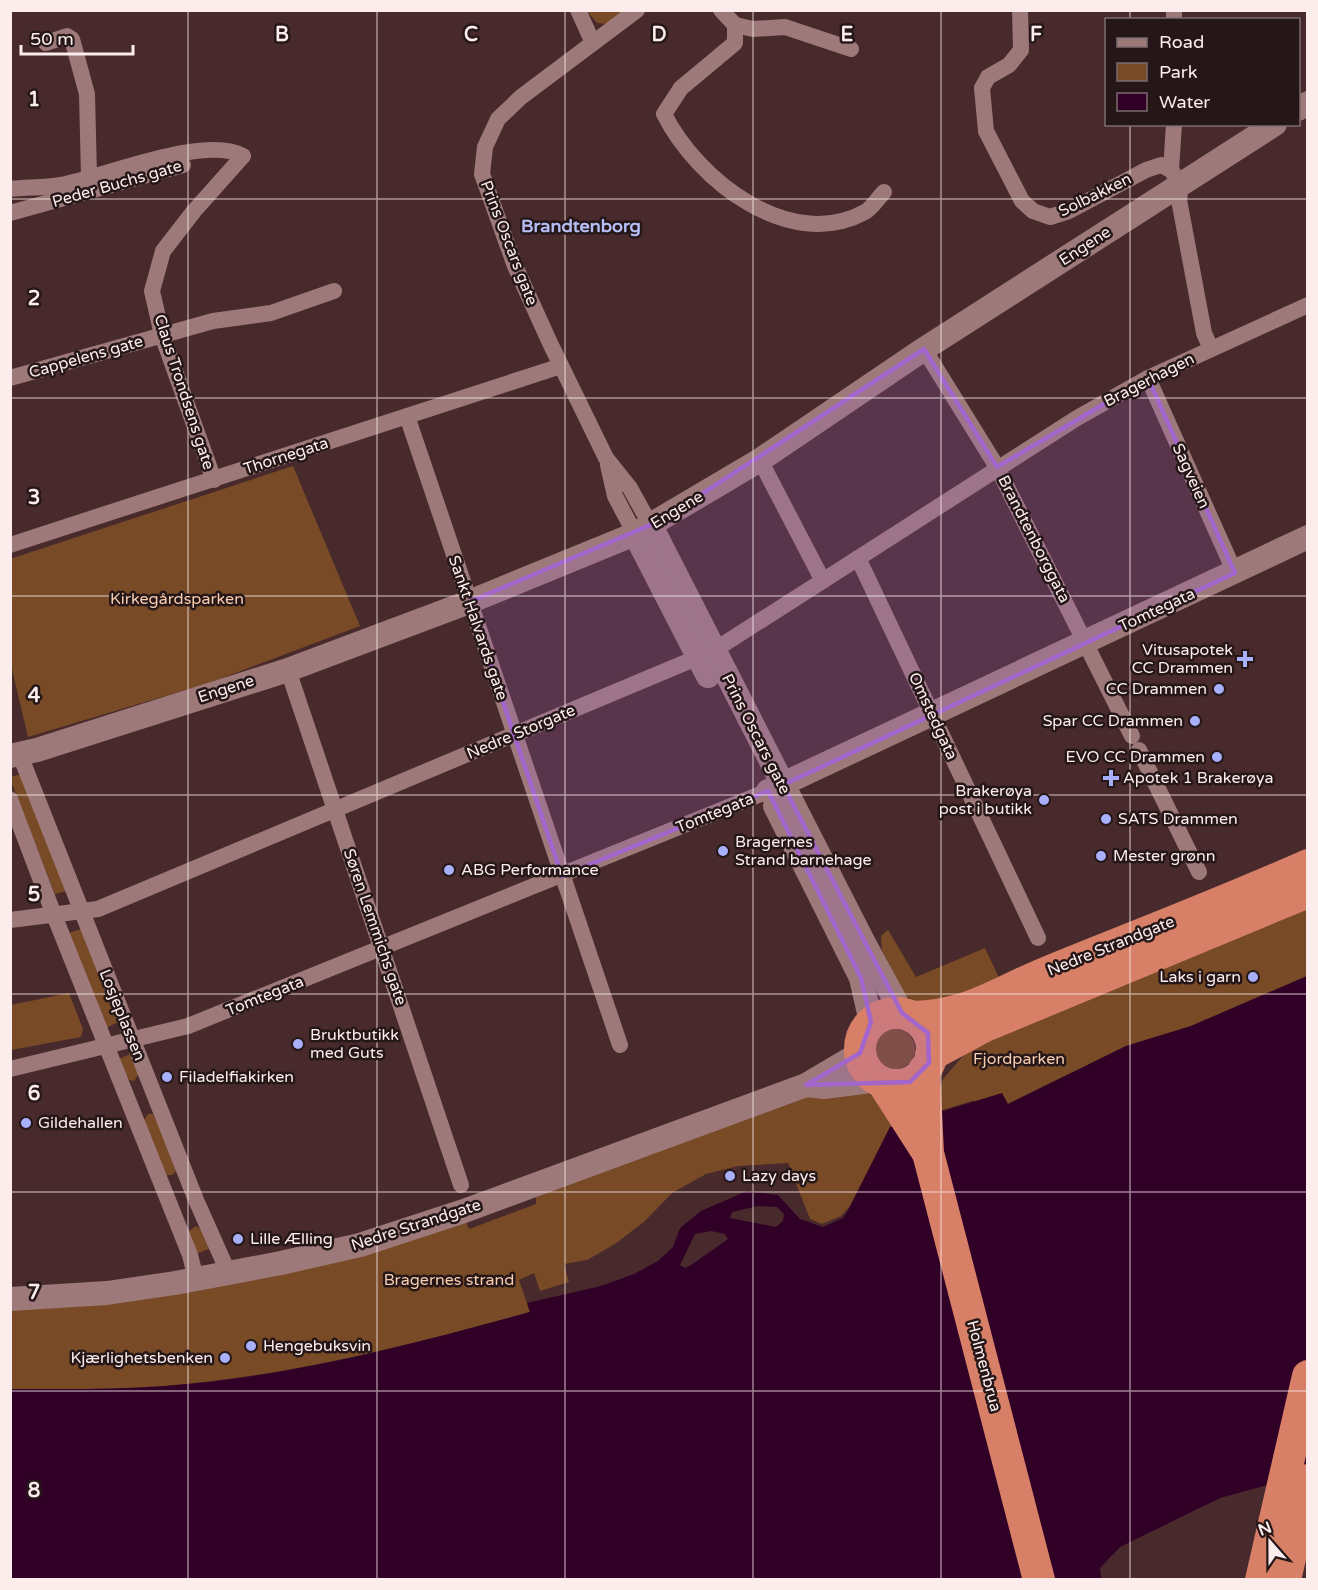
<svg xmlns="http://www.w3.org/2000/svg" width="1318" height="1590" viewBox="0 0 1318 1590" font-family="'Varela Round',sans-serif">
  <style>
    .green { fill: #784a26 }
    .water { fill: #310027; fill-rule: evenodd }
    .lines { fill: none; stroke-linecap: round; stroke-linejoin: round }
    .street { stroke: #9d797a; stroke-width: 16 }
    .secondary { stroke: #9d797a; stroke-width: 24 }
    .highway { stroke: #d78067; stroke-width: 32 }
    .marked { fill: #a266cc; fill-opacity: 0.2; stroke: #a266cc; stroke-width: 4.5; stroke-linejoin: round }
    .grid { fill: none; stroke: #fcecec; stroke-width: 1.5; stroke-opacity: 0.55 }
    .poi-dot { fill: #a8b0fc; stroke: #251718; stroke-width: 2 }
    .labels { text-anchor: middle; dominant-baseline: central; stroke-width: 5; stroke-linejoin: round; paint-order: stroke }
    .street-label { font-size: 16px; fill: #fcecec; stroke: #251718 }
    .park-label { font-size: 16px; fill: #f7ccaf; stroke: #251718 }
    .poi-label { font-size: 16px; fill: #fcecec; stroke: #251718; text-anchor: start }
    .neighbourhood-label { font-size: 18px; font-weight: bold; fill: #b6bef6; stroke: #251718 }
    .grid-label { font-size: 20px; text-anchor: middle; font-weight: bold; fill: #fcecec; stroke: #251718; stroke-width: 5; stroke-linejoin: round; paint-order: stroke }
  </style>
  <rect width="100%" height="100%" fill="#482a2c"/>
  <g class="green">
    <path d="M587,11H624L606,24L597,23Z"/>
    <path d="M293,466L360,626L209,683L28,737L11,665L10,559Z"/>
    <path d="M21,774L67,891L55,894L11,781V777Z"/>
    <path d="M1307,903V976L1191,1026L1126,1046L1008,1104L972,1101L933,1113L943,1079L969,1049Z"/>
    <path d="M81,929L118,1022L106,1028L69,933Z"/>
    <path d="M888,930L916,977L985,948L1001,982L961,1001L919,1002L905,996L882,950L881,936Z"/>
    <path d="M69,993L83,1029L81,1037L11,1050V1005Z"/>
    <circle cx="895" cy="1049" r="20"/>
    <path d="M131,1054L139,1074L134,1081L129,1080L118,1059Z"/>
    <path d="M864,1092L886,1103L903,1123L890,1127L853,1203L841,1216L822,1224L810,1219L788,1163L738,1166L706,1174L672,1193L645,1221L615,1244L587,1260L564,1264L569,1282L540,1291L534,1273L519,1280L530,1312C411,1345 289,1376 165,1386C114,1390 62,1389 11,1389L10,1307L465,1219L469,1229L536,1204V1193L794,1097Z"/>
    <path d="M148,1114H153L178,1169L172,1175H166L143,1122Z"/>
    <path d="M196,1226L201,1229L209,1249L196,1254L189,1231Z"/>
  </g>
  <path class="water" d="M1307,976V1496L1271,1484L1220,1498L1120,1547L1100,1568L1101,1579H11L10,1389C62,1389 114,1390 165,1386C289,1377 411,1345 530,1312L527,1303L601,1286L634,1274L658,1261L673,1247L680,1228L701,1211L747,1191L778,1195L800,1219L823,1227L843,1218L847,1212L890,1127L1002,1093L1008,1104L1126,1046L1191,1026ZM758,1206L777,1207L784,1214L783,1221L776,1227L730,1218L732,1212ZM711,1231L725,1234L728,1239L691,1265L685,1268L680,1265L695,1234Z"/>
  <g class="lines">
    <g class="street">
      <path d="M578,10L593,43"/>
      <path d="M637,10L521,97L498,119L485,147L482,174L515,266L550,343L606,458L630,488L651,526"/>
      <path d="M721,10L735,25V43L681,88L664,114C697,180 790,253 865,212C872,208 878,198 884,192"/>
      <path d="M1020,10L1021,50L1009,65L988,77L982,88L986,131L1022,201L1033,211L1050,217L1069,211L1146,170L1161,165L1171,170L1181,185L1179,200L1204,333L1211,349"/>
      <path d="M1174,10V20"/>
      <path d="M735,25L753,29L785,27L851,49"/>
      <path d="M46,43L67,36L72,39L87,94L89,176"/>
      <path d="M1171,170L1174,124"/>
      <path d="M10,189C27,187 44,188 61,185C104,177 206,134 243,156L194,211L163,251L152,291L162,335L214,480"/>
      <path d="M10,213L183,165"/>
      <path d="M924,349L997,467L1132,736"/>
      <path d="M10,378L213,321L271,313L334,291"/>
      <path d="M1148,378L1235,573"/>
      <path d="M407,416L620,1045"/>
      <path d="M760,460L823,581"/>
      <path d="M608,465L615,496L635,534"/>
      <path d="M10,545L561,366"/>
      <path d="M858,558L1038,938"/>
      <path d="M288,670L461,1185"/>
      <path d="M1139,750L1199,872"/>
      <path d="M20,755L196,1200L229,1274"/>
      <path d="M10,799L54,915L190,1255L196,1279"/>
      <path d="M10,920L98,909L713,651L1077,418L1148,378L1308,305"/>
      <path d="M10,1069L188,1026L768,791"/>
    </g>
    <g class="secondary">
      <path d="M1298,109L1308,103"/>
      <path d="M651,526L864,943L902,1013"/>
      <path d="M635,534L708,676"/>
      <path d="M10,756L37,750L288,670L469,602L635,534L760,460L924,349L1275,124"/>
      <path d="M768,791L1308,537"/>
      <path d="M775,806L861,978L871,1022"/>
      <path d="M806,1085L824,1087L878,1080"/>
      <path d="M10,1299L107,1293L175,1283L281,1263L360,1245L464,1211L806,1085L860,1053"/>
    </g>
    <g class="highway">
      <circle cx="896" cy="1049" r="36"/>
      <path d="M913,1017C969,1016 1000,991 1050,971C1136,936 1223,903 1308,865"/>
      <path d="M931,1055L985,1026L1308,892"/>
      <path d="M924,1070L928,1153L1039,1580"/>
      <path d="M883,1083L926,1150"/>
      <path d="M1261,1580L1308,1376"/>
      <path d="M1285,1580L1308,1480"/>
    </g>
  </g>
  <path class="marked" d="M924,349L997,467L1148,378L1235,573L783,785L902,1013L928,1033L929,1063L910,1082L806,1085L860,1053L871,1022L861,978L768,791L562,876L469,602L662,520Z"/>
  <path class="grid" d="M188,10V1580M377,10V1580M565,10V1580M753,10V1580M941,10V1580M1130,10V20M1130,124V1580M10,199H1308M10,398H1308M10,596H1308M10,795H1308M10,994H1308M10,1192H1308M10,1391H1308"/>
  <g class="poi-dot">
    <path d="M1242 650h6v6h6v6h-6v6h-6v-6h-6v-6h6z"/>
    <circle cx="1219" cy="689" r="6"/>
    <circle cx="1195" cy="721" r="6"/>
    <circle cx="1217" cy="757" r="6"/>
    <path d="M1108 769h6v6h6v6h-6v6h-6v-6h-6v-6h6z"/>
    <circle cx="1044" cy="800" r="6"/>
    <circle cx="1106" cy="819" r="6"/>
    <circle cx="723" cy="851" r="6"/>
    <circle cx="1101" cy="856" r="6"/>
    <circle cx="449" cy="870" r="6"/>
    <circle cx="1253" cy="977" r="6"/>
    <circle cx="298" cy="1044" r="6"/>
    <circle cx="167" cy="1077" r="6"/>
    <circle cx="26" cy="1123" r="6"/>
    <circle cx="730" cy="1176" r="6"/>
    <circle cx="238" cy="1239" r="6"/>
    <circle cx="251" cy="1346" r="6"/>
    <circle cx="225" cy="1358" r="6"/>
  </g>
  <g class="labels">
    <g class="street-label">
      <text transform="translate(117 184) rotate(-16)">Peder Buchs gate</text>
      <text transform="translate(1095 195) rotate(-26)">Solbakken</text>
      <text transform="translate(509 243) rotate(69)">Prins Oscars gate</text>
      <text transform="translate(1085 246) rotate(-33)">Engene</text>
      <text transform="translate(86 357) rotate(-16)">Cappelens gate</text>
      <text transform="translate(1149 380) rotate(-27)">Bragerhagen</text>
      <text transform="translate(184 392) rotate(72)">Claus Trondsens gate</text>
      <text transform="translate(286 456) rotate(-18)">Thornegata</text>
      <text transform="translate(1191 476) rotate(66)">Sagveien</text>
      <text transform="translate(677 510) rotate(-31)">Engene</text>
      <text transform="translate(1034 539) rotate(63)">Brandtenborggata</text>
      <text transform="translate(1157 610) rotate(-25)">Tomtegata</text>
      <text transform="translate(478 628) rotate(71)">Sankt Halvards gate</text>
      <text transform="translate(226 689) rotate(-18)">Engene</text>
      <text transform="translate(933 716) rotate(65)">Omstedgata</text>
      <text transform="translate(521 732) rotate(-23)">Nedre Storgate</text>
      <text transform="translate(756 734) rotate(63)">Prins Oscars gate</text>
      <text transform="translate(715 813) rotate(-22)">Tomtegata</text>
      <text transform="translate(375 927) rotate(71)">Søren Lemmichs gate</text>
      <text transform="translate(1111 946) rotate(-22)">Nedre Strandgate</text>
      <text transform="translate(265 996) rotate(-22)">Tomtegata</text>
      <text transform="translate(122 1015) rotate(68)">Losjeplassen</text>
      <text transform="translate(416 1225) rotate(-18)">Nedre Strandgate</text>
      <text transform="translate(984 1366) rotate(75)">Holmenbrua</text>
    </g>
    <g class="park-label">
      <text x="177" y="599">Kirkegårdsparken</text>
      <text x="1019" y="1059">Fjordparken</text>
      <text x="449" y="1280">Bragernes strand</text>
    </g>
    <g class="poi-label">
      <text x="1233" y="650" text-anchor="end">Vitusapotek<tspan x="1233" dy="18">CC Drammen</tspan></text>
      <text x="1207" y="689" text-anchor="end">CC Drammen</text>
      <text x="1183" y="721" text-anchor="end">Spar CC Drammen</text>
      <text x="1205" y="757" text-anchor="end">EVO CC Drammen</text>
      <text x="1123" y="778">Apotek 1 Brakerøya</text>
      <text x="1032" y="791" text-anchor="end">Brakerøya<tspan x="1032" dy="18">post i butikk</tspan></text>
      <text x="1118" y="819">SATS Drammen</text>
      <text x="735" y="842">Bragernes<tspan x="735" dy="18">Strand barnehage</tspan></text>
      <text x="1113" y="856">Mester grønn</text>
      <text x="461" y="870">ABG Performance</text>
      <text x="1241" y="977" text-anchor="end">Laks i garn</text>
      <text x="310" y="1035">Bruktbutikk<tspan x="310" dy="18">med Guts</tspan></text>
      <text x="179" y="1077">Filadelfiakirken</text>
      <text x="38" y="1123">Gildehallen</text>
      <text x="742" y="1176">Lazy days</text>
      <text x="250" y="1239">Lille Ælling</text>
      <text x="263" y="1346">Hengebuksvin</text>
      <text x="213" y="1358" text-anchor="end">Kjærlighetsbenken</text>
    </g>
    <g class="neighbourhood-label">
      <text x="581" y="226">Brandtenborg</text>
    </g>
  </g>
  <g class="grid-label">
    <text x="282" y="41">B</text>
    <text x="471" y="41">C</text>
    <text x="659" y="41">D</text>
    <text x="847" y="41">E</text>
    <text x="1036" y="41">F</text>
    <text x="34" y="106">1</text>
    <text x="34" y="305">2</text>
    <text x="34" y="504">3</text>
    <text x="34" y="702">4</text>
    <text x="34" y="901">5</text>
    <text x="34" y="1100">6</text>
    <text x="34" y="1299">7</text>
    <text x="34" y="1497">8</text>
  </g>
  <rect width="1318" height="1590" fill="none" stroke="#fcecec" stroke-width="24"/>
  <rect x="1105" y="18" width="195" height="108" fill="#251718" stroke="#7b6c6d" stroke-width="1.5"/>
  <rect x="1117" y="38" width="30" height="9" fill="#9d797a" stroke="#7b6c6d" stroke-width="1.5"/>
  <text x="1159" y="48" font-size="18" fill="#fcecec">Road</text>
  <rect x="1117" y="63" width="30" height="18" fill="#784a26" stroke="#7b6c6d" stroke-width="1.5"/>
  <text x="1159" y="78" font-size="18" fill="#fcecec">Park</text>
  <rect x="1117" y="93" width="30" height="18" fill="#310027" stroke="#7b6c6d" stroke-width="1.5"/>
  <text x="1159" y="108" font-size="18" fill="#fcecec">Water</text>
  <g transform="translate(1270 1542) rotate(339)" stroke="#251718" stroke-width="4.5" paint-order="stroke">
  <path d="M0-4.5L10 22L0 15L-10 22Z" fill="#fcecec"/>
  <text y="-9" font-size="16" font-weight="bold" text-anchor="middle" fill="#fcecec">N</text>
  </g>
  <path d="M21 45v9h112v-9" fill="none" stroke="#fcecec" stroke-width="3"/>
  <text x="30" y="45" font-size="18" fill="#fcecec" stroke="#251718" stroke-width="4.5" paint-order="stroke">50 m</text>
</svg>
